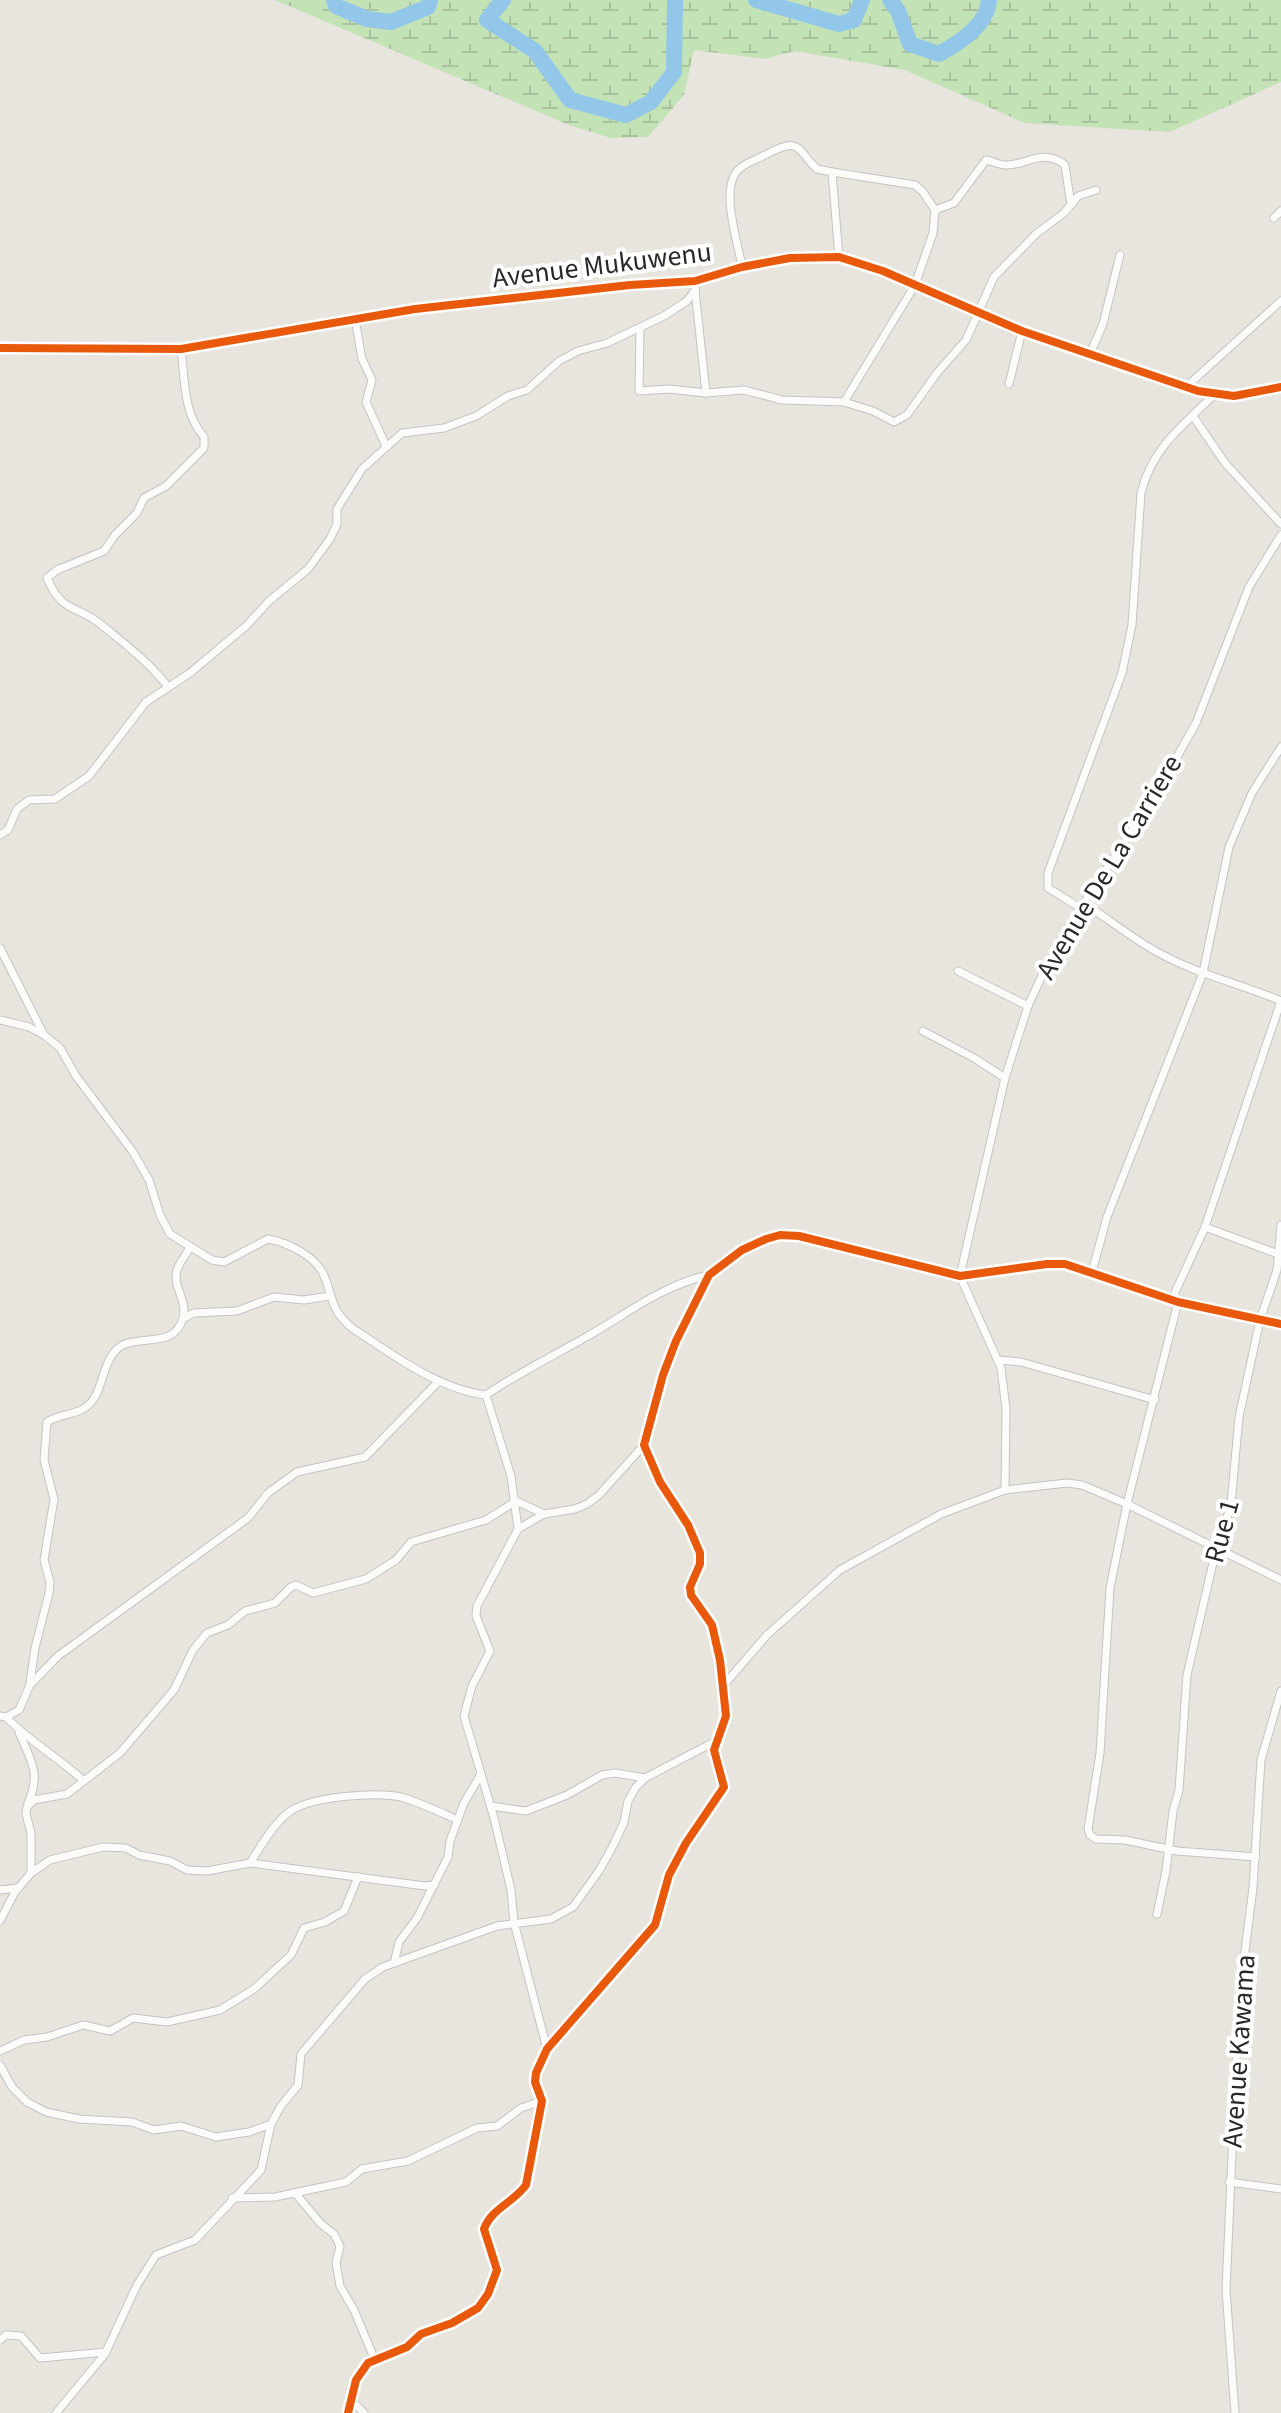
<svg xmlns="http://www.w3.org/2000/svg" width="1281" height="2413" viewBox="0 0 1281 2413" font-family="'Source Sans 3',sans-serif">
  <style>
    .wetland { fill: url(#wetland-marsh) }
    .lines { fill: none; stroke-linecap: round; stroke-linejoin: round }
    .river { stroke: #92c7e9; stroke-width: 16 }
    .street-casing { stroke: #c5c4c4; stroke-width: 9 }
    .secondary-casing { stroke: #c5c4c4; stroke-width: 12 }
    .street { stroke: #fbfbfa; stroke-width: 7 }
    .secondary { stroke: #fbfbfa; stroke-width: 10 }
    .cycleway-casing { stroke: #fff; stroke-width: 13 }
    .cycleway { stroke: #e8590c; stroke-width: 8 }
    .labels { text-anchor: middle; dominant-baseline: central; stroke-width: 8; stroke-linejoin: round; paint-order: stroke }
    .street-label { font-size: 28px; fill: #292929; stroke: #fff }
  </style>
  <defs>
    <pattern id="wetland-marsh" width="20" height="14" patternUnits="userSpaceOnUse" patternTransform="scale(2)"><rect width="20" height="14" fill="#c3e3b7"/><path d="M1 5h8M5 5V1M11 12h8M15 12V8" fill="none" stroke="#a8c39d"/></pattern>
  </defs>
  <rect width="100%" height="100%" fill="#e7e5de"/>
  <path class="wetland" d="M275,0H1281V82L1170,132L1025,123L905,70L795,51L765,59L694,50L684,95L648,137L611,138L569,125Z"/>
  <g class="lines">
    <g class="river">
      <path d="M334,0L336,6L367,19L391,22L428,7L430,0"/>
      <path d="M503,0L487,20L535,51L570,100L626,115L651,102L674,72L675,0"/>
      <path d="M756,0L839,24L854,20L862,0"/>
      <path d="M890,0L898,11L910,44L939,54C960,42 987,26 989,0"/>
    </g>
    <defs>
      <g id="street">
        <path d="M935,210L954,203L986,160C992,161 999,165 1006,165C1026,166 1043,147 1065,165L1071,205"/>
        <path d="M1274,218L1281,211"/>
        <path d="M742,267C738,243 722,195 735,174C741,164 756,160 767,154C801,136 796,149 817,169L832,172L839,257"/>
        <path d="M695,290L706,393"/>
        <path d="M355,319L362,359L372,380L366,402L386,446"/>
        <path d="M640,329L639,391L669,389L706,393L744,390L782,400L844,402L915,285L933,233L935,210L923,192L915,185L832,172"/>
        <path d="M1090,354L1103,324L1120,255"/>
        <path d="M1009,384L1022,331"/>
        <path d="M1187,386L1281,301"/>
        <path d="M844,402L873,411L894,422L907,415L937,373L966,340L994,277L1037,233L1064,213L1078,196L1096,190"/>
        <path d="M1193,416L1225,463L1281,524"/>
        <path d="M168,687C150,663 126,645 103,626C77,604 63,615 47,578L57,570L104,551L115,535L137,513L144,498L166,486L204,448V437C183,413 185,380 181,349"/>
        <path d="M0,835L8,830L17,809L29,800L55,799L89,776L146,702L190,673L246,626L269,601L308,569L330,539L337,524V509L362,469L402,433L444,428L476,416L508,396L527,390L559,361L578,351L607,343L664,316L687,301L695,290V281"/>
        <path d="M1085,904C1110,920 1133,939 1159,953C1197,974 1241,984 1281,1001"/>
        <path d="M1082,909L1048,888V873L1122,673L1132,625L1141,493C1152,448 1183,425 1215,394"/>
        <path d="M0,948L44,1035"/>
        <path d="M958,971L1028,1006"/>
        <path d="M0,1020L29,1027L44,1035L60,1048L76,1076L133,1152L149,1180L160,1215L170,1234L212,1260L224,1262L268,1239C289,1243 318,1257 325,1278C334,1301 331,1310 352,1328C392,1354 437,1389 486,1395C518,1373 553,1356 588,1336C628,1313 663,1285 709,1275"/>
        <path d="M923,1031L974,1058L1005,1078"/>
        <path d="M1205,1227L1281,1255"/>
        <path d="M1092,1272L1107,1217L1203,973L1229,847L1252,793L1281,747"/>
        <path d="M1172,1299L1205,1227L1281,1001"/>
        <path d="M1178,1302L1127,1504L1110,1588L1100,1753L1088,1829L1090,1835L1096,1839L1125,1840L1177,1851L1256,1857"/>
        <path d="M184,1318L194,1313L237,1311L274,1297L304,1300L330,1296"/>
        <path d="M999,1360L1021,1362L1155,1400"/>
        <path d="M486,1395L511,1476L518,1529"/>
        <path d="M1005,1490L1006,1409L1001,1368L960,1276L1005,1078L1028,1006L1046,967L1066,930L1158,791L1196,723L1249,587L1281,535"/>
        <path d="M30,1683L35,1648L49,1593L50,1582L44,1560L54,1499L44,1460L47,1422C65,1411 83,1417 95,1397C104,1381 105,1352 125,1344C146,1336 175,1347 183,1318C188,1301 172,1286 177,1270C180,1262 186,1254 190,1248"/>
        <path d="M723,1686L767,1635L840,1570L941,1514L1005,1490L1067,1483L1082,1485L1127,1504L1281,1580"/>
        <path d="M0,1716L6,1717L19,1710L30,1685L58,1656L248,1518L268,1493L297,1472L365,1457L439,1381"/>
        <path d="M6,1717C30,1742 59,1758 84,1781"/>
        <path d="M19,1732C30,1760 42,1772 28,1803"/>
        <path d="M491,1806L526,1811L567,1795L602,1775L615,1773L645,1778"/>
        <path d="M250,1863C262,1845 274,1822 292,1810C316,1796 375,1792 401,1797C416,1801 444,1814 458,1820"/>
        <path d="M31,1873L50,1860L103,1847L126,1848L139,1855L170,1861L187,1870L207,1871L250,1863L425,1886L434,1885"/>
        <path d="M0,1890L18,1888"/>
        <path d="M1157,1914L1166,1871L1173,1811L1179,1790L1187,1675L1212,1567L1231,1504L1239,1417L1260,1320L1277,1270L1281,1225"/>
        <path d="M0,1921L15,1892L31,1873V1833L26,1814L27,1807L34,1800L67,1794L120,1753L174,1690L193,1650L207,1633L228,1625L245,1611L275,1603L291,1587L296,1585L313,1593L366,1579L396,1560L411,1542L486,1520L516,1501L544,1514"/>
        <path d="M394,1963L399,1942L417,1918L448,1857L450,1841L464,1803L481,1774"/>
        <path d="M547,2049L514,1922L511,1890L494,1818L464,1716L472,1686L490,1651L476,1616L477,1606L518,1529L544,1514L575,1509L587,1504L599,1495L644,1445"/>
        <path d="M0,2051L24,2040L47,2037L83,2025L110,2031L133,2018L167,2022L220,2010L254,1989L291,1955L304,1928L325,1922L344,1911L358,1877"/>
        <path d="M0,2065L12,2087L27,2102L46,2112L79,2119L132,2122L154,2130L181,2126L216,2137L249,2132L271,2124"/>
        <path d="M1229,2182L1281,2189"/>
        <path d="M295,2193L321,2224L334,2234L340,2246L336,2263L340,2286L354,2310L374,2358"/>
        <path d="M232,2198L275,2197L346,2182L362,2169L408,2161L477,2128L497,2126L521,2108L542,2101"/>
        <path d="M0,2340L6,2335L21,2336L40,2358L106,2352"/>
        <path d="M352,2401L364,2413"/>
        <path d="M56,2413L105,2354L137,2285L156,2255L195,2240L261,2170L271,2124L281,2106L298,2085L301,2054L365,1979L383,1967L497,1926L551,1919L573,1907L599,1871L614,1844L624,1822L628,1801L636,1787L645,1778L716,1741"/>
        <path d="M348,2413L356,2380L368,2363L407,2347L421,2334L452,2323L478,2308L488,2294L497,2270L484,2229C492,2208 513,2203 526,2185L542,2101L535,2082L536,2073L547,2049L655,1925L669,1875L686,1843L724,1787L714,1750L726,1716L720,1660L712,1625L691,1595L690,1587L700,1564V1553L688,1525L660,1482L644,1445L663,1375L676,1341L709,1275L742,1250L766,1239L780,1235L799,1236L960,1276L1047,1264H1065L1178,1302L1281,1324"/>
        <path d="M1235,2413L1226,2290L1239,1998L1253,1888L1261,1760L1281,1691"/>
      </g>
      <path id="secondary" d="M0,348L181,349L415,309L630,285L695,281L742,267L790,258L839,257L883,271L1022,331L1198,391L1234,396L1281,387"/>
    </defs>
    <use href="#street" class="street-casing"/>
    <use href="#secondary" class="secondary-casing"/>
    <use href="#street" class="street"/>
    <use href="#secondary" class="secondary"/>
    <defs>
      <g id="cycleway">
        <path d="M0,348L181,349L415,309L630,285L695,281L742,267L790,258L839,257L883,271L1022,331L1198,391L1234,396L1281,387"/>
        <path d="M348,2413L356,2380L368,2363L407,2347L421,2334L452,2323L478,2308L488,2294L497,2270L484,2229C492,2208 513,2203 526,2185L542,2101L535,2082L536,2073L547,2049L655,1925L669,1875L686,1843L724,1787L714,1750L726,1716L720,1660L712,1625L691,1595L690,1587L700,1564V1553L688,1525L660,1482L644,1445L663,1375L676,1341L709,1275L742,1250L766,1239L780,1235L799,1236L960,1276L1047,1264H1065L1178,1302L1281,1324"/>
      </g>
    </defs>
    <use href="#cycleway" class="cycleway-casing"/>
    <use href="#cycleway" class="cycleway"/>
  </g>
  <g class="labels">
    <g class="street-label">
      <text transform="translate(602 265) rotate(-7)">Avenue Mukuwenu</text>
      <text transform="translate(1109 867) rotate(-59)">Avenue De La Carriere</text>
      <text transform="translate(1222 1531) rotate(-75)">Rue 1</text>
      <text transform="translate(1239 2051) rotate(-86)">Avenue Kawama</text>
    </g>
  </g>
</svg>
